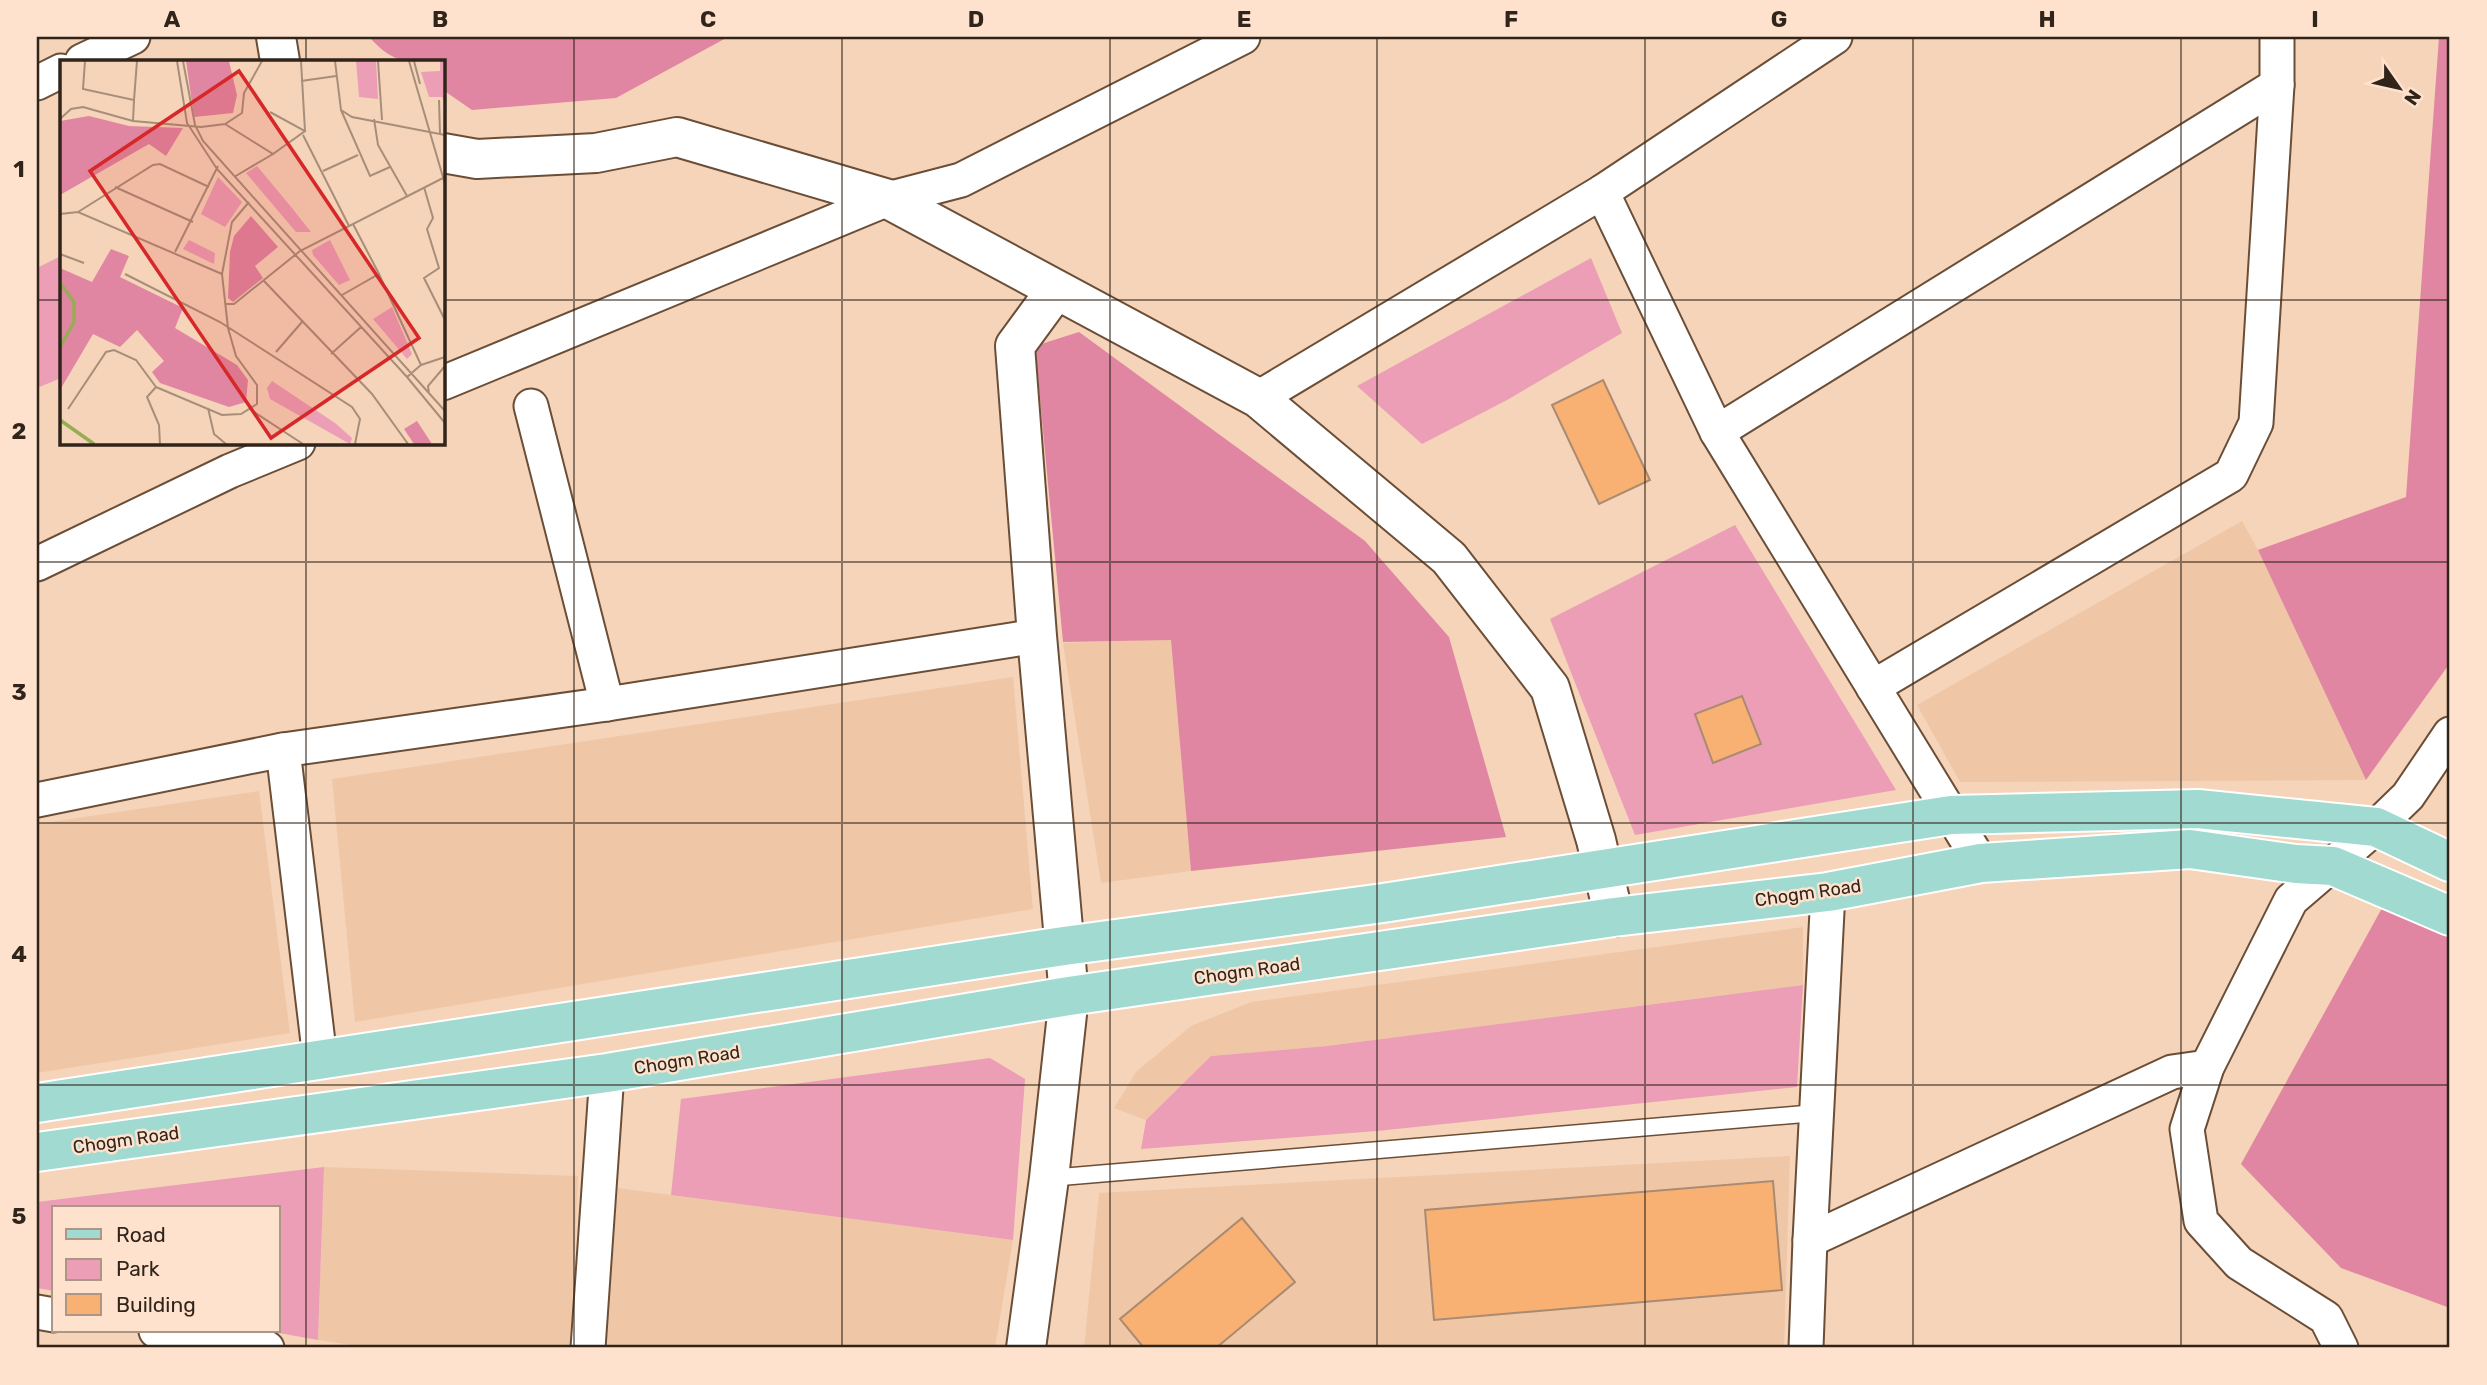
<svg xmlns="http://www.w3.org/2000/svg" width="2487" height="1385" viewBox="0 0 2487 1385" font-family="Rubik,sans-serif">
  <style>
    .built { fill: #efc7a7 }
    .green { fill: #eb9eb5 }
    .forest { fill: #e086a2 }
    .building { fill: #f8b073; stroke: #aa8a71; stroke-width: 2 }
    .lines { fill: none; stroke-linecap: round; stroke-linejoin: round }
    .service-casing { stroke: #6b4e37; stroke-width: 19 }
    .minor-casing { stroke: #6b4e37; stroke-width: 37 }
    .tertiary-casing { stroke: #6b4e37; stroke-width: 42 }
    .primary-casing { stroke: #fff; stroke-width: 42 }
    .service { stroke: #fff; stroke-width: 16 }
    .minor { stroke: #fff; stroke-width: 33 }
    .tertiary { stroke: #fff; stroke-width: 38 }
    .primary { stroke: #a1dad0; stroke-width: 38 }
    .grid { fill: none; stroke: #31251b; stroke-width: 2; stroke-opacity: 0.55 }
    .labels { text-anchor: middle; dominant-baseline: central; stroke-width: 5; stroke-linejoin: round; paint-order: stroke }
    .street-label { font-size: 18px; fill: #31251b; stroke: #fee2cd }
    .inset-river { fill: none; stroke: #98ac56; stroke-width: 3.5 }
    .inset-road { fill: none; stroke: #a78e7a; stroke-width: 2 }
    .view { fill: #d62828; fill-opacity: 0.15; stroke: #d62828; stroke-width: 3.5 }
    .inset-edge { fill: none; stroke: #31251b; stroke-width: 3.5 }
    .neatline { fill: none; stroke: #31251b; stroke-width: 2.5 }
    .grid-label { font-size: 23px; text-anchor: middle; font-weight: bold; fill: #31251b }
  </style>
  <rect width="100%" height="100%" fill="#f6d4b9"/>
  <g class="built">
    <path d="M2242,521L2258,550L2366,780L1960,782L1917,705Z"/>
    <path d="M1171,639L1191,871L1101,883L1063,643Z"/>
    <path d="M1013,677L1033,909L355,1022L332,779Z"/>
    <path d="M259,791L290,1033L37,1073V824Z"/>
    <path d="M1803,927V985L1327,1046L1211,1056L1146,1120L1114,1108L1136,1072L1191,1026L1251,1002Z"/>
    <path d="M1790,1156L1784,1348H1084L1099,1193Z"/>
    <path d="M324,1167L578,1176L570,1348H371L318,1340Z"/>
    <path d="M618,1188L1013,1240L995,1348H605Z"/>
  </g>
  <g class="green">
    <path d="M61,256V378L37,388V268Z"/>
    <path d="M1591,258L1622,333L1507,400L1422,444L1357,386Z"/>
    <path d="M1735,525L1896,790L1635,835L1550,619Z"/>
    <path d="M1803,985L1797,1087L1377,1131L1141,1149L1146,1120L1211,1056L1327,1046Z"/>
    <path d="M990,1058L1025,1079L1013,1240L671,1195L681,1099Z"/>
    <path d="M324,1167L318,1340L268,1331H278V1208H54V1291L37,1288V1202Z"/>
  </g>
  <g class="forest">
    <path d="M369,37H728L616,98L472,110L443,90V61C406,61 396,66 369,37Z"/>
    <path d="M2439,37H2450V663L2366,780L2258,550L2406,497Z"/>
    <path d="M1079,332L1365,541L1449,637L1506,837L1191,871L1171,640L1063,642L1035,346Z"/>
    <path d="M2387,899L2450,929V1308L2341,1268L2241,1164Z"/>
  </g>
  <g class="building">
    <path d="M1603,380L1650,480L1599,504L1552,405Z"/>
    <path d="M1742,696L1761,744L1713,763L1695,714Z"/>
    <path d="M1773,1181L1782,1290L1434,1320L1425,1210Z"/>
    <path d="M1242,1218L1295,1282L1216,1348H1144L1120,1319Z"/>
  </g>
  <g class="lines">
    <defs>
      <path id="service" d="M1049,1178L1816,1113"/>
      <g id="minor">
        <path d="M82,61L133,37"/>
        <path d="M37,83L61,71"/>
        <path d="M1602,192L1717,432L1981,863"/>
        <path d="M443,383L888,199L961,180L1243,37"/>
        <path d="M1258,398L1602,192L1835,37"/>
        <path d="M531,406L607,704"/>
        <path d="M1717,432L2277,85"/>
        <path d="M37,564L230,471L298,443"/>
        <path d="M1873,687L2231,475L2256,423L2277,85V37"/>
        <path d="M283,750L320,1059"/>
        <path d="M37,800L283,750L607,704L1037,636"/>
        <path d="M1828,892L1810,1240L2172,1072L2207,1067"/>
        <path d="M37,1312L54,1315"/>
        <path d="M156,1331L267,1348"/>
        <path d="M588,1348L607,1073"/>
        <path d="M1806,1348L1810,1240"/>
        <path d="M2341,1348L2326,1318L2239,1263L2201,1221L2187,1129L2207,1067L2291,900L2376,827L2408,796L2450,734"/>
      </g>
      <g id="tertiary">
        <path d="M276,37L280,61"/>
        <path d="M443,153L477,159L596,153L677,137L888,199L1258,398L1449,558L1550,688L1596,840L1614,917"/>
        <path d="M1026,1348L1049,1178L1069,996L1037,636L1015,346L1056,290"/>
      </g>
      <g id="primary">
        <path d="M37,1103L1064,946L1383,903L1951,815L2198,809L2376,827L2450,862"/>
        <path d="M37,1152L607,1073L1069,996L1614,917L1828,892L1981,863L2190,849L2296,864L2333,866L2450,916"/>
      </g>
    </defs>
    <use href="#service" class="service-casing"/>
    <use href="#minor" class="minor-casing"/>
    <use href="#tertiary" class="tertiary-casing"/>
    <use href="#primary" class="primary-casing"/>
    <use href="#service" class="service"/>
    <use href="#minor" class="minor"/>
    <use href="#tertiary" class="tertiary"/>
    <use href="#primary" class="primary"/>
  </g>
  <path class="grid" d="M306,37V61M574,37V1348M842,37V1348M1110,37V1348M1377,37V1348M1645,37V1348M1913,37V1348M2181,37V1348M37,300H61M443,300H2450M306,443V1348M37,562H2450M37,823H2450M37,1085H2450"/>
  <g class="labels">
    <g class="street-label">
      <text transform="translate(1808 893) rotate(-8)">Chogm Road</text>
      <text transform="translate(1247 971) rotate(-8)">Chogm Road</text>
      <text transform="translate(687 1060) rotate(-9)">Chogm Road</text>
      <text transform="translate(126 1140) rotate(-8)">Chogm Road</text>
    </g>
  </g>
  <g transform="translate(60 60)">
    <rect width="385" height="385" fill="#f6d4b9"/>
    <path d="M296,1H316L318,39L299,37ZM380,1H385V44L382,37H369L361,12L380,11ZM197,106L232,148L251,172H236L186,113ZM158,117L182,142L165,167L141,154ZM129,180L155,193L154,204L123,189ZM270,180L290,220L279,225L253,195L252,190ZM332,247L352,294L347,299L313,259ZM212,321L275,363L292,378L290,384L210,339L207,328Z" fill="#eb9eb5"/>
    <path d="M126,1H169L177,35L173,53L134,57ZM29,56L69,66L123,68L106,96L89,84L0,135V61ZM191,156L218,187L195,206L203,218L173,242L168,238L170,192L174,176ZM51,189L69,196L60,217L123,248L115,268L177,305L188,320L186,342L169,347L100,323L92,312L104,301L77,270L60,287L33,274L0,330V208L32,222ZM357,361L372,384H354L344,369Z" fill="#e086a2"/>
    <path class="inset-river" d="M0,223L14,242V262L0,287M0,360L34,384"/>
    <path class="inset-road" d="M25,1L23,29L74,40L73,61M117,1L127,63L157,109L347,317M123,1L135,65L143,81L385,351M241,1L245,71M275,1L281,50L292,57L385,75M318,1L322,60M349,1L385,124M354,1L360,24M241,21L276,16M74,40L77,1M379,40L380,74M281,50L310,116L330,107M210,52L245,71L213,94M0,59L11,49L23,47L73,61L141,67L165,64L182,53L184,33L202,1M314,59L318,85L347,136M165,64L213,94L174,117M243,75L289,166M263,111L298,95M55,127L133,162M364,127L373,158L367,169L379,208L364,218L385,260M18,152L93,105L100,104L149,127M0,154L18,152L162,214M293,164L319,214M115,192L158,106M0,194L24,203M65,214L160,262L292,347L300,359L295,384M204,221L312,334L348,384M282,235L319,214L361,305M165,244H174L240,191L385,117M216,292L242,262M271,294L301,267M385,297L361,305L347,317L385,363M369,334L368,326L385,306M148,348L154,374L166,384M8,349L46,292L54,290L76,300L96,327M191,350L243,384M100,384L99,365L87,337L96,327L162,355L181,354L197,344V325L176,296L168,268L162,214L172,162L189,142"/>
    <path class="view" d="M179,11L359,278L211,378L30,111Z"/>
    <rect width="385" height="385" class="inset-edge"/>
  </g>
  <rect width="2487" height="1385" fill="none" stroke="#fee2cd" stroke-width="77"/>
  <rect x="52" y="1206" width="228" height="126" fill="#fee2cd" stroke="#ac9686" stroke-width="2"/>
  <rect x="66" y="1229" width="35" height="10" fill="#a1dad0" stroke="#ac9686" stroke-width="2"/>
  <text x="116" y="1242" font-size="21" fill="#31251b">Road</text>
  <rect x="66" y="1259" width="35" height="21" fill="#eb9eb5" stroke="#ac9686" stroke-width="2"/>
  <text x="116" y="1276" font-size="21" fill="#31251b">Park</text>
  <rect x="66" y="1294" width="35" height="21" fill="#f8b073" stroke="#ac9686" stroke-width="2"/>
  <text x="116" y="1312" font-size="21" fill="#31251b">Building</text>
  <g transform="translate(2399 88) rotate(124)" stroke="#fee2cd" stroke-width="5" paint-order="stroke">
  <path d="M0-5L12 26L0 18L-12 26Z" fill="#31251b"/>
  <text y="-10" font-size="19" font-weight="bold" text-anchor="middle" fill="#31251b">N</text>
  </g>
  <rect x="38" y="38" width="2410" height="1308" class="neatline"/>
  <g class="grid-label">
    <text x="172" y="27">A</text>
    <text x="440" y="27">B</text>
    <text x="708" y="27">C</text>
    <text x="976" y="27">D</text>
    <text x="1244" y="27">E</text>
    <text x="1511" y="27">F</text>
    <text x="1779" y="27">G</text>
    <text x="2047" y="27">H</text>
    <text x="2315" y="27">I</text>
    <text x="19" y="177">1</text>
    <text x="19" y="439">2</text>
    <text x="19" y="700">3</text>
    <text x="19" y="962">4</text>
    <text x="19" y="1224">5</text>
  </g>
</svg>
